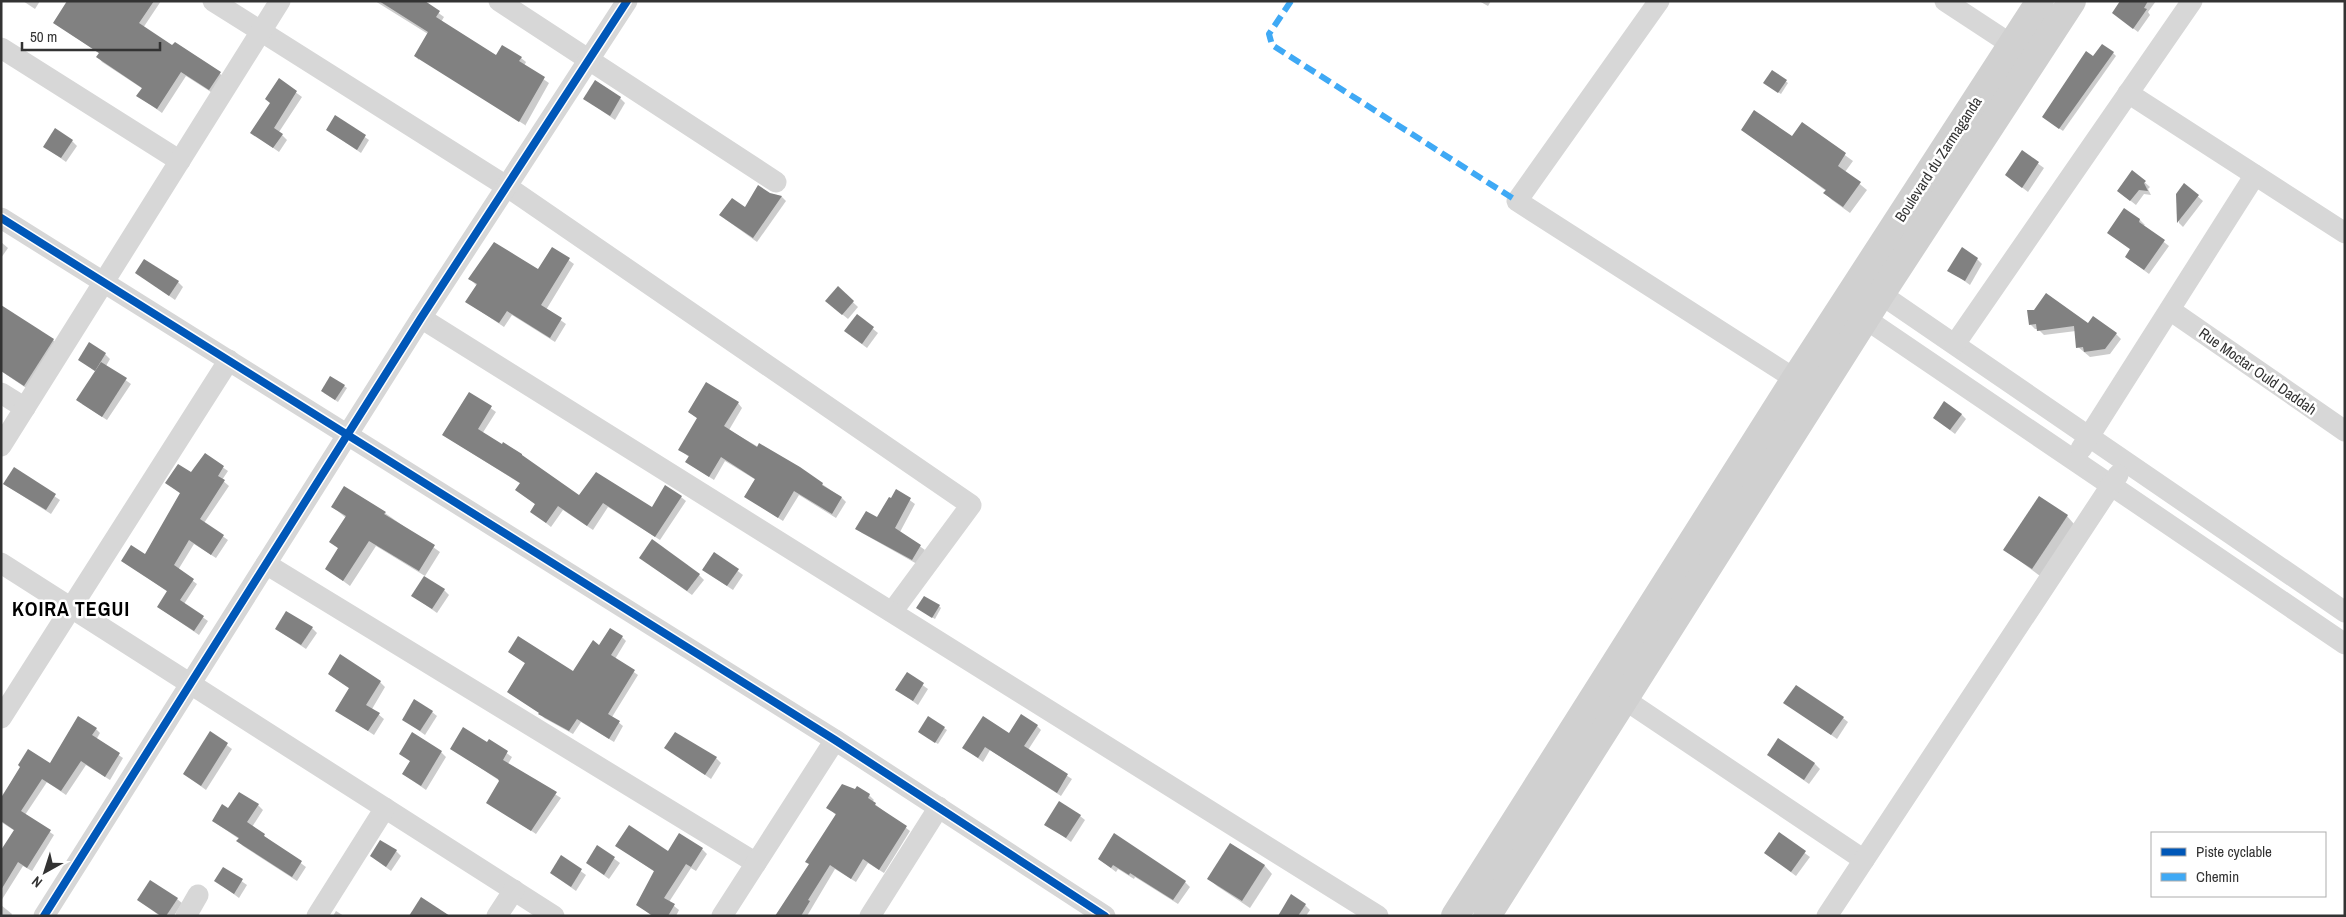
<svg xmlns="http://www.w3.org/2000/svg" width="2346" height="917" viewBox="0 0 2346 917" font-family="'Archivo Narrow',sans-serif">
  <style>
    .shadow { fill: #0003 }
    .building { fill: #818181 }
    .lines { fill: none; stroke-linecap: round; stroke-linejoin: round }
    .minor { stroke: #d7d7d7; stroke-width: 21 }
    .secondary { stroke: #d0d0d0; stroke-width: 28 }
    .quiet { stroke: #3fa9f5; stroke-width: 6; stroke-dasharray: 12 6; stroke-linecap: butt }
    .cycleway-casing { stroke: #fff; stroke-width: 11 }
    .cycleway { stroke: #0057b8; stroke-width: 8 }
    .labels { text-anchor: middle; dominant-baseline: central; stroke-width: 5; stroke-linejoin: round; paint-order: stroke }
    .street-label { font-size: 15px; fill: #333; stroke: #fff }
    .district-label { font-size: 20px; font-weight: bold; letter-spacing: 1px; fill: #000; stroke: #fff }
  </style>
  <rect width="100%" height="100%" fill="#fff"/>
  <g class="shadow">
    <path d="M23,1H40L35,9Z"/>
    <path d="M70,1H161L143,28L225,77L214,94L186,76L162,113L138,96L143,89L102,62L98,57L100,54L55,23Z"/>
    <path d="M375,1H422L444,17L441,22L497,56L521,58L526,62L524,66L549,83L525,126V125L419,58V60L415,56L428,34Z"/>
    <path d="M1479,1H1491L1488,6Z"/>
    <path d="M2121,1H2156L2148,12L2150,15L2138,32L2113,13Z"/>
    <path d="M2113,53L2116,56L2063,131L2043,117L2094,58Z"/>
    <path d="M1773,72L1788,83L1781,94L1767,85Z"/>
    <path d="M279,80L302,97L279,132L287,140L279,152L252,133L271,104Z"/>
    <path d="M620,98L625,103L615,120L585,99Z"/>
    <path d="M336,117L369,140L361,153L327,130Z"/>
    <path d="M1802,124L1853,161L1845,172L1867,190L1850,213L1832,200L1825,193L1826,191L1742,129L1792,138Z"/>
    <path d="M72,141L77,146L66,162L45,147Z"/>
    <path d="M2022,152L2044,168L2028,192L2006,175Z"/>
    <path d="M2133,172L2150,187L2148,189L2151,195L2144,194L2136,205L2123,195Z"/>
    <path d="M2185,185L2203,201L2183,227L2179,223L2177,195Z"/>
    <path d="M769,194L782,197L786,201L757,242L725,219Z"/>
    <path d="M2140,220L2145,225L2143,226L2169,246L2149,274L2126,257L2131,250L2108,233Z"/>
    <path d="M1,242L8,248L1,258Z"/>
    <path d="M552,248L574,264L546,310L566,324L555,342L512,315L504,327L467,302L477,286L470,279L538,271Z"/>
    <path d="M1977,259L1982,264L1970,285L1949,270Z"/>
    <path d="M137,273L178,282L183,287L175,300Z"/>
    <path d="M838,288L858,307L848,319L832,306Z"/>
    <path d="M2035,311L2089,324L2116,334L2121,339L2110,354L2090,357L2078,347L2076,331L2044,335L2038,329H2035L2030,324Z"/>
    <path d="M857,316L878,333L867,348L851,336Z"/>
    <path d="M53,340L57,344L29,390L1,371Z"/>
    <path d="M105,354L110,359L106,366L131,384L107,420L82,404L96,372L79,359Z"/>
    <path d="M331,377L347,388L338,402L324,393Z"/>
    <path d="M469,393L496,412L482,434L526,460L580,497L653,508L681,497L686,501L660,540L608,507L593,530L563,510L551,527L532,512L536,505L517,490L521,484L443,435Z"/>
    <path d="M738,403L742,408L729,430L822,484L842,498L846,502L836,518L799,495L783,521L746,497L756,480L725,461L714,480L686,462L689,457L680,450L698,419L689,412Z"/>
    <path d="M1961,414L1966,419L1955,434L1934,418Z"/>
    <path d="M205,455L228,471L222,480L229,486L204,523L228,540L216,558L194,544L178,570L197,584L184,604L208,621L199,635L158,607L168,592L122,560L145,555L181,494L172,487L192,474Z"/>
    <path d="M14,469L60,500L51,514L4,484Z"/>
    <path d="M897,491L915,504L900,532L925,550L917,564L862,533L857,529L877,519Z"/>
    <path d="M333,507L385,513L440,552L425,576L376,546L350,586L327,569L339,549L331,542L346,518Z"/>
    <path d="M2067,516L2074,524L2040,576L2005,550Z"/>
    <path d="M715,554L743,575L733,590L703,570Z"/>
    <path d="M640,558L699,575L704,580L692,595Z"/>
    <path d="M444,590L449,595L437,613L413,596Z"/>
    <path d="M939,606L941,608L935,619L920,610Z"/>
    <path d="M312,628L317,633L306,649L276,629Z"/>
    <path d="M622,637L626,641L615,659L638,675L612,717L623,726L614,742L581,722L573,734L544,718L540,713L508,692L526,664L509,652L574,672L600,646Z"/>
    <path d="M329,674L380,682L385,687L372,709L384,719L374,735L336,710L350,689Z"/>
    <path d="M907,674L928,689L918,705L897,690Z"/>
    <path d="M1785,703L1843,718L1848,722L1837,739Z"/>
    <path d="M432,712L437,716L425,735L403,719Z"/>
    <path d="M929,718L947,730L938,744L922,734Z"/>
    <path d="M1037,726L1041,730L1028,750L1072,779L1061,796L990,750L983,762L964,748Z"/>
    <path d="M96,729L100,733L96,740L123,758L110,780L86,765L66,795L47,782L25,815L54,835L32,871L23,866L1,901V853L15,831L1,822V797L22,767L51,765Z"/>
    <path d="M210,733L232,749L206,790L184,774Z"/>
    <path d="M489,741L512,757L508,764L561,798L536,834L488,802L500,781L452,749L487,744Z"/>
    <path d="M666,748L716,758L721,763L711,779Z"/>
    <path d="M441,752L446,757L426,790L403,774L411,762L400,753Z"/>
    <path d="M1768,755L1815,764L1820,769L1809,784Z"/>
    <path d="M869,795L874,800L872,802L910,831L884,873L868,863L856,882L835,869L807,916H777L810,865L836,815L828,808Z"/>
    <path d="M258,805L263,810L252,827L306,867L297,881L243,846L238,841L239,839L213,821L229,810Z"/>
    <path d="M1080,816L1085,820L1071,842L1046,824Z"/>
    <path d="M1779,834L1810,857L1796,876L1765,853Z"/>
    <path d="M1231,844L1265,866L1272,874L1250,908L1217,886L1209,879Z"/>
    <path d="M617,846L668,852L702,849L707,854L696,871L691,868L669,902L679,910L676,916H652L637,904L655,872Z"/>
    <path d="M598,847L620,863L609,879L587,863Z"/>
    <path d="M396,851L401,856L391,871L371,856Z"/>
    <path d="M561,857L586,875L576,891L551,873Z"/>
    <path d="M1099,859L1185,882L1190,887L1178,904L1135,877L1134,879L1118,869L1116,872Z"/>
    <path d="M224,869L247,885L239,898L216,881Z"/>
    <path d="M177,899L182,903L174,916H160L138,900Z"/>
    <path d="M1,905L12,914L11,916H1Z"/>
    <path d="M1305,905L1310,910L1306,916H1279Z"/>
    <path d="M336,911L344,916H333Z"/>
  </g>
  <g class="building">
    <path d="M67,1H154L139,23L172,45L175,42L221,72L209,90L181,72L157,109L136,96L142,88L96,57L99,53L53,23Z"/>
    <path d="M379,1H425L440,11L436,17L496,55L502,45L522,57L519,61L545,77L519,122L414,56L428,32Z"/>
    <path d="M2120,1H2148L2144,8L2147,9L2133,29L2112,13Z"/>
    <path d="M2102,44L2114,52L2059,129L2042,117L2086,51L2093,56Z"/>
    <path d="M1772,70L1787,80L1778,93L1763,83Z"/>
    <path d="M279,78L297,91L274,128L283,134L273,148L250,133L270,103L265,99Z"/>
    <path d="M595,80L621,97L610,116L583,99Z"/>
    <path d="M1754,110L1792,136L1802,122L1846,153L1838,166L1861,182L1843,207L1823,193L1826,190L1741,130Z"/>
    <path d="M335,115L366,135L357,150L326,130Z"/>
    <path d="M55,128L73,140L61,158L43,147Z"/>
    <path d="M2022,150L2039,162L2022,188L2005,175Z"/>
    <path d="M2132,170L2146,181L2144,183L2148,191L2139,190L2130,201L2117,191Z"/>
    <path d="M2184,183L2199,195L2177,223L2176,194Z"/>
    <path d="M758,185L770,193L782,196L753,238L719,215L732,198L745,207Z"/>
    <path d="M2124,208L2140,219L2139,222L2165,240L2144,270L2125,257L2130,249L2107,233Z"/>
    <path d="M494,242L538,269L552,247L570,258L541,305L562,318L550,338L507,311L499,323L465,302L477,284L468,279Z"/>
    <path d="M1962,247L1978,258L1965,281L1947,271Z"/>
    <path d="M144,259L179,281L169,296L135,273Z"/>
    <path d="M838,286L854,301L842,315L825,301Z"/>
    <path d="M2046,293L2088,323L2093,316L2117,333L2105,349L2084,352L2083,347L2076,348L2074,326L2037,331L2036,324L2029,325L2027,310H2034Z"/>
    <path d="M1,305L54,339L24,386L1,371Z"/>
    <path d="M857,314L874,327L862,344L844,331Z"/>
    <path d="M89,342L106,353L95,371L78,360Z"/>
    <path d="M101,362L127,378L102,417L76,400Z"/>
    <path d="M330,376L345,385L335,400L321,391Z"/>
    <path d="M706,382L739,402L724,426L757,447L759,443L800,467L823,483L822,485L842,497L832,514L794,491L778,518L744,497L755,479L721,457L709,477L685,462L689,456L678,450L697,418L688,412Z"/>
    <path d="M469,392L492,406L478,429L502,444L503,442L522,454V455L579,495L596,472L652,507L665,485L682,496L655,537L603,503L587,526L558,506L546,523L530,512L535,504L515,490L520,483L442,435Z"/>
    <path d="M1944,401L1962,414L1950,430L1933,418Z"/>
    <path d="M205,453L224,466L218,476L225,480L200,519L224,535L211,555L189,540L174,565L194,579L180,600L204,616L194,631L157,607L167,591L121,561L131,545L145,554L180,493L165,483L178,464L191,472Z"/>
    <path d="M14,467L56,494L46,510L3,484Z"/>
    <path d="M344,486L386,512L384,514L435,545L419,571L369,541L343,581L325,569L338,548L329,542L346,516L331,507Z"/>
    <path d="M896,489L911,498L895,528L921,545L912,560L855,529L866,511L877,517L889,497L891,498Z"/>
    <path d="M2039,496L2068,515L2032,569L2003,550Z"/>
    <path d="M652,539L700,574L687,591L639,558Z"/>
    <path d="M714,552L739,569L727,586L702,570Z"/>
    <path d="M424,576L445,589L432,609L411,596Z"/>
    <path d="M924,596L940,605L932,618L916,608Z"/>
    <path d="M286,611L313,627L301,645L275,629Z"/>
    <path d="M610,628L623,636L611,655L635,670L608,714L620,721L609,739L577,719L569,731L538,714L539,713L507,692L525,663L508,652L518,636L573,671L593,640L599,645Z"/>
    <path d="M340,654L381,681L366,705L380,713L368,731L335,711L349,688L328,674Z"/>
    <path d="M907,672L924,683L913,701L895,690Z"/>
    <path d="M1796,685L1844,717L1831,735L1783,703Z"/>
    <path d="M414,699L433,711L420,731L402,720Z"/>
    <path d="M1021,714L1038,725L1024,746L1068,774L1057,793L985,747L978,758L962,748L983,716L1009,733Z"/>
    <path d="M78,716L97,728L92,735L120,753L105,777L81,761L61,791L42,779L21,811L51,830L27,868L18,862L1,890V850L14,830L1,821V798L20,767L18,765L28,749L50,763Z"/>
    <path d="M928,716L945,727L935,743L918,732Z"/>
    <path d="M463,727L487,742L489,739L508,751L503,760L557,792L531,831L486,803L499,781L498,779L450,749Z"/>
    <path d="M210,731L228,743L201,786L183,774Z"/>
    <path d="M412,732L442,751L421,786L402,774L410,761L399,754Z"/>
    <path d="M675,732L717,757L705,775L664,748Z"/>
    <path d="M1778,738L1815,763L1804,780L1767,755Z"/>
    <path d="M842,784L855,789L857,786L870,794L868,798L876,803L875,805L907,826L879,870L863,859L851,879L830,865L808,900L810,901L801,916H775L809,864L805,862L836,814L826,808Z"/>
    <path d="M239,792L259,804L247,822L265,834L264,836L302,861L292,877L236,841L239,838L212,821L222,804L228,808Z"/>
    <path d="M1059,801L1081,815L1066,838L1044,825Z"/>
    <path d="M629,825L668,851L679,833L703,848L691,867L686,864L664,898L675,904L668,916H653L636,905L654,871L615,846Z"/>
    <path d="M1779,832L1806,851L1791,872L1764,853Z"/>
    <path d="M1114,833L1186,881L1173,900L1130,873L1129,875L1113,865L1111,868L1098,859Z"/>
    <path d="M380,840L397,850L386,867L370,856Z"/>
    <path d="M1230,843L1265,865L1242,901L1207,879Z"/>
    <path d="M597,845L615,857L604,875L586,863Z"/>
    <path d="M561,855L582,869L571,887L550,873Z"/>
    <path d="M223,867L243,879L234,894L214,881Z"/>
    <path d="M150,880L178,898L166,916H161L137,900Z"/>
    <path d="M1291,894L1306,904L1298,916H1278Z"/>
    <path d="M421,897L450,916H409Z"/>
  </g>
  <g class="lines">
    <g class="minor">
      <path d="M213,1L506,186L971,505L892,612"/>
      <path d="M499,1L776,182"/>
      <path d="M1659,1L1517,201L1795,379"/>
      <path d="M1945,1L2012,45"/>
      <path d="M1,48L180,161"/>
      <path d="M2128,93L2345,233"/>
      <path d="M1,218L835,740L1105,916"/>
      <path d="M1869,286L2345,612"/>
      <path d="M2170,310L2345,431"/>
      <path d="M1854,311L2345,644"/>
      <path d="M421,318L1378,916"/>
      <path d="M1955,344L2192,1"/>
      <path d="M1,393L25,408"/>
      <path d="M1,446L280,1"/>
      <path d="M2081,449L2255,175"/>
      <path d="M1,563L554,916"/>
      <path d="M266,564L756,863"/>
      <path d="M1612,691L1864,860"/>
      <path d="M1,718L229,360"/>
      <path d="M44,916L421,318L627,1"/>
      <path d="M186,916L198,895"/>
      <path d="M317,916L385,808"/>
      <path d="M497,916L514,890"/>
      <path d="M722,916L835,740"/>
      <path d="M870,916L939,807"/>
      <path d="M1827,916L2118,475"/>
    </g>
    <g class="secondary">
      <path d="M1455,916L1795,379L2040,1"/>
      <path d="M1487,916L1881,294L2072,1"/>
    </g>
    <path class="quiet" d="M1291,1L1269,34L1272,45L1517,201"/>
    <defs>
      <g id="cycleway">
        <path d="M1,218L835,740L1105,916"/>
        <path d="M44,916L421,318L627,1"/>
      </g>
    </defs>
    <use href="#cycleway" class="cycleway-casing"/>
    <use href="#cycleway" class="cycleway"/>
  </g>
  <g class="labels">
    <g class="street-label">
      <text transform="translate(1938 159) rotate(-57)">Boulevard du Zarmaganda</text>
      <text transform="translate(2258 371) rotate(35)">Rue Moctar Ould Daddah</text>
    </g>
    <g class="district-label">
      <text x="71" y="608">KOIRA TEGUI</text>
    </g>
  </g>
  <rect width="2346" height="917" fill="none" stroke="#333333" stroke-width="5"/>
  <rect x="2151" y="832" width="175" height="65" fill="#ffffff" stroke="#adadad"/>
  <rect x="2161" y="848" width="25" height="8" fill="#0057b8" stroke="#adadad"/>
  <text x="2196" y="857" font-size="15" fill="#333333">Piste cyclable</text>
  <rect x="2161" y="873" width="25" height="8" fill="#3fa9f5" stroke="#adadad"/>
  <text x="2196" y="882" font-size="15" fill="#333333">Chemin</text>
  <g transform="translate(45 872) rotate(219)" stroke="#ffffff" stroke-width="4" paint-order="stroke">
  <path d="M0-4L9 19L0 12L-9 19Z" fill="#333333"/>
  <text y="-8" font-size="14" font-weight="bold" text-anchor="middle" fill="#333333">N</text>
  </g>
  <path d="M22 42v8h138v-8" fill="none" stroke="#333333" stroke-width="2.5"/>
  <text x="30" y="42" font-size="15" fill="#333333" stroke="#ffffff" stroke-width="4" paint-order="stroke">50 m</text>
</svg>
